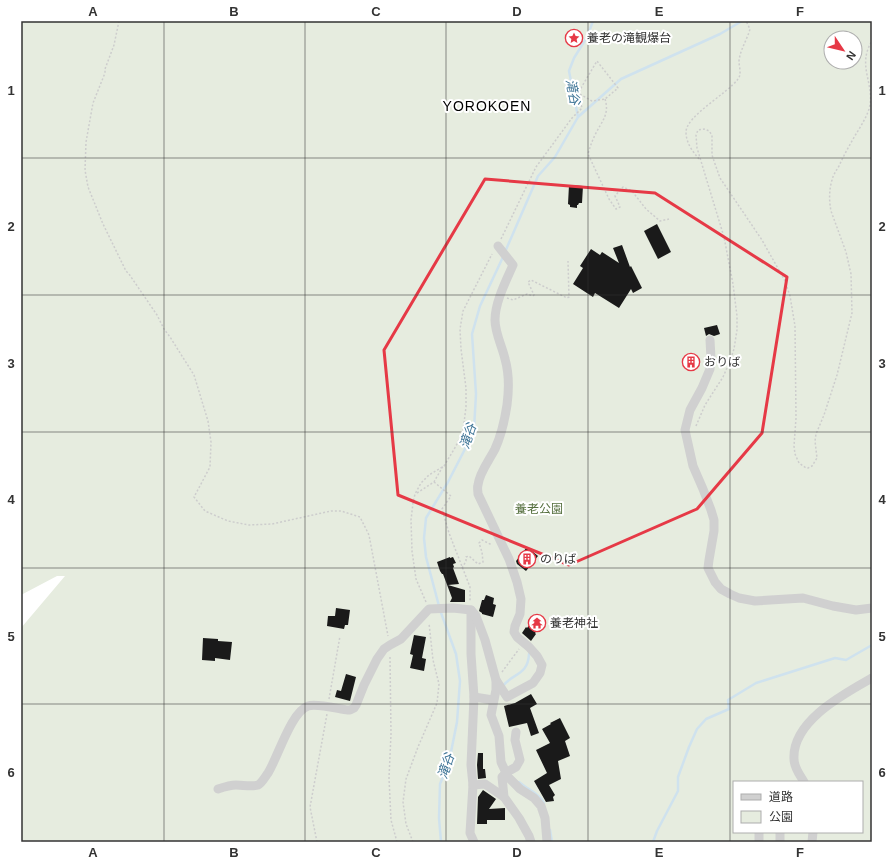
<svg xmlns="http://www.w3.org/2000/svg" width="893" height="863" viewBox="0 0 893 863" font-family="Helvetica,'Noto Sans JP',sans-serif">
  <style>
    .green { fill: #e6ecdf; fill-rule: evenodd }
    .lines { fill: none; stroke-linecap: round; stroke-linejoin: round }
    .stream { stroke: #cfe2ee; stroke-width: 2.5 }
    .building { fill: #1a1a1a }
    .path { stroke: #cdcdcd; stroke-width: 1.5; stroke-dasharray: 2 2; stroke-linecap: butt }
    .street { stroke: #d0d0d0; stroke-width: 9 }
    .marked { fill: none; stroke: #e63946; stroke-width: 3; stroke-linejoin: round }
    .grid { fill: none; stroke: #333; stroke-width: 1; stroke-opacity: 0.55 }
    .labels { text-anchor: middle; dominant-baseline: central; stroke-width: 4; stroke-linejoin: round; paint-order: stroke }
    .poi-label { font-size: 12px; fill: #333; stroke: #fff; text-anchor: start }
    .park-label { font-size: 12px; fill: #56703f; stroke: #fff }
    .water-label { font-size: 13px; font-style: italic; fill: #3f7597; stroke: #fff }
    .quarter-label { font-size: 14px; letter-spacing: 1px; fill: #000; stroke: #fff }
    .neatline { fill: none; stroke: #333; stroke-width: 1.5 }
    .grid-label { font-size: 13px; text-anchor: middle; font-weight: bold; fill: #333 }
  </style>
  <rect width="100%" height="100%" fill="#fff"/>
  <path class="green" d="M21,21H872V842H21V628L65,576H57L21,595ZM831,38H855V62H831ZM734,782H862V832H734Z"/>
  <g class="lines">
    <g class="stream">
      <path d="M578,117L621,79L720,34L742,21"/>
      <path d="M505,252L538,176L555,157L578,117L569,71L574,58L587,37L593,21"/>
      <path d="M439,606L426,557L424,538L426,518L448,482L465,449L474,429L476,394L472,334L480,306L503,257"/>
      <path d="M440,610L456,654L460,681L457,722L449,762L440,784L439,818L441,842"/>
      <path d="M502,687C512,673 528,676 529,654"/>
      <path d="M519,782C528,790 539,793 544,803"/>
      <path d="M550,830L552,842"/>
      <path d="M653,842L657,831L678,791V777L689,747L697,729L706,719L729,709L728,700L756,683L835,658L846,660L872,645"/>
    </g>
  </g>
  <g class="building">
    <path d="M569,185L583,186L582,203H579L578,205H577V208L570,207V205L568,204Z"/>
    <path d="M657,224L671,252L658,259L644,231Z"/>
    <path d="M622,245L630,267L631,266L642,288L633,293L631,289L619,308L595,293L593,297L573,284L583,268L580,266L591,249L600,255L602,252L619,263L613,248Z"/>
    <path d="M717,325L720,334L714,336L709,334L706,336L704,328Z"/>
    <path d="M527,547L538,556L526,571L517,564L516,561Z"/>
    <path d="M450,557V558L453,557L456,563L453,564L454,567L453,568L459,584L448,585L465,590V602H450L452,598L443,574H442L440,571L437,562Z"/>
    <path d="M486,595L494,598L493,604L496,605L493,617L482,614V613L479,611L482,600H484Z"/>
    <path d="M336,608L350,610L348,625H345L344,629L327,626L328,616H335Z"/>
    <path d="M536,616L544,621L535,633L536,634L531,641L522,633L526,627L527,628Z"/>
    <path d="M414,635L426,637L422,658L426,659L424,671L410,668L413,655L410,654Z"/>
    <path d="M203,638L218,639V641L232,642L230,660L215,658V661L202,660Z"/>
    <path d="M346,674L356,677L350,701L335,697L337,690L341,691Z"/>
    <path d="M531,694L537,704L530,708L539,733L531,736L527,723L509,727L504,706L515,703Z"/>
    <path d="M560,718L570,738L565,741L570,756L558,761L561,779L549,785L555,795L553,797L554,801L546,802L534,781L547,773L536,750L550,743L542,729L551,724L550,723Z"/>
    <path d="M478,753H483V769H485L486,778L478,779L477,765Z"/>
    <path d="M483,790L496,799L489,809L505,808V820H487V824H477L478,797Z"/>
  </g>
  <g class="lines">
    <g class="path">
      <path d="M119,21L114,45L105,69V73L93,103L86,142L85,170L88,187L103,224L126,271L129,274L157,315L164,329L170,337L194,375L208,421L211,442L210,467L194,497L205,511L228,521L249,525L272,524L331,511H341L360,517L369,535L388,636"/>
      <path d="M605,99C610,115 601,122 595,135C592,141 590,147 588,154L609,199L616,209L620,207L615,196L623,187L632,191L646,209L660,221L669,219"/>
      <path d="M699,159C693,152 686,143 686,132C686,116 728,93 738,79C742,74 739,67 739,61C740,50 747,40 750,29L746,21"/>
      <path d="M501,239L536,167L572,118L582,108L578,93L597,61L618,88L605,99L592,101L578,93"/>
      <path d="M507,298L513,300L527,294L533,296L534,295L528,282L531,280L567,298L569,297L568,261"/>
      <path d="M696,426L705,405L723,377L730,361L734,349L737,330V316L733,284L724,237L697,148L696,135L698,130L705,129L709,131L712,135V155L714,161L720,178L762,240L785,281L790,296L795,326L796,418L794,446L795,454L799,463L806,468H808L812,466L817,458L815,441L816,434L824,415L837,375L852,313L851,274L846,252L831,211C829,201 829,190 832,180C833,175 836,171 839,166C844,155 850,144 856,134C861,126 866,118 869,109C876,85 856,66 872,41"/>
      <path d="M434,482L451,496L442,509L449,533L470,587V602"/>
      <path d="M417,493L434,482L443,466"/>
      <path d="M462,568L466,561V557L469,556L478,564L483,562L482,552L479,543L482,540L492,545"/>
      <path d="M426,602L416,579L412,551L411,520L413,503L415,494L421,483L429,475L444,466L456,446L463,431L466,407V388L461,349L460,329L463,311L492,254"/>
      <path d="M390,657L391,734L389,778L391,820L397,842"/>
      <path d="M502,672L519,649"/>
      <path d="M329,699L340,636"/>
      <path d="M317,842L310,807L327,714"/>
      <path d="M413,842L406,824L403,802L406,779L418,747L437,703L439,684L433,660L429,623"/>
    </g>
    <g class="street">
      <path d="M710,340L711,358L710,369L702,388L690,410L685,430L693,466L703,489L711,510L714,520V531L709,560L708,568L715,582L721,589L730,594L739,598L755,601L803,598L833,606L856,610L872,608"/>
      <path d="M471,610V654L474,697L471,765L473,785L470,833L474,842"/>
      <path d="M496,680L507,697L533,683L540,673L542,665L537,656L529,647L517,637L514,632L515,626L520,614L521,599L517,582L509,559L478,494C478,491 477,488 478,485C479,473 490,459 495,449C501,436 505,418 507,405C509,390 509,373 505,359C502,346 495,333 495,320C495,302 506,281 513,265L498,246"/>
      <path d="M474,697L493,700"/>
      <path d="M516,732L515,740L520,760L516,767L507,772L502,777L504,797L519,818L529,836L531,842"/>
      <path d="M804,782C800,775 794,768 794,759C792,721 844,694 872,678"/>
      <path d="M473,785L485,784L504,797"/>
      <path d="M218,789C224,787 230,785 236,785C243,785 252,787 258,785C262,783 265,777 268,773C278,757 291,712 308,706C316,703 339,709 348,710H350L354,708L356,705L364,685L377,659L384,649L390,645L401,639L429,609L453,608L471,610L476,616L485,640L496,680V690L491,715L499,736L501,762L508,777L520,789L534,798L541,806L545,818L547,842"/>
      <path d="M759,842V832"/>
      <path d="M780,842V832"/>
      <path d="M812,842L813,832"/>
    </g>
  </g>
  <path class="marked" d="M485,179L655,193L787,277L762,433L697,509L569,565L398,495L384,350Z"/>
  <path class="grid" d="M164,21V842M305,21V842M446,21V842M588,21V842M730,21V842M21,158H872M21,295H872M21,432H872M21,568H872M21,704H872"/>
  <defs>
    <symbol id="sight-ring" viewBox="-11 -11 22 22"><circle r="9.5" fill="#fff" stroke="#e63946" stroke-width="1.5"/><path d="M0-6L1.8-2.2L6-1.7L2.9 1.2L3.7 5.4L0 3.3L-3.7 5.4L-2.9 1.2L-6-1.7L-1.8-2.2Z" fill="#e63946"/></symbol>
    <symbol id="building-ring" viewBox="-11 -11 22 22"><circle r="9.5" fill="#fff" stroke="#e63946" stroke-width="1.5"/><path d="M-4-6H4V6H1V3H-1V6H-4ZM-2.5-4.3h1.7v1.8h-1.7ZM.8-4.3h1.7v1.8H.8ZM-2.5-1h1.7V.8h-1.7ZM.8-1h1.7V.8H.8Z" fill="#e63946"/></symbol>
    <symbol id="temple-ring" viewBox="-11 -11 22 22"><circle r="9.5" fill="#fff" stroke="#e63946" stroke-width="1.5"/><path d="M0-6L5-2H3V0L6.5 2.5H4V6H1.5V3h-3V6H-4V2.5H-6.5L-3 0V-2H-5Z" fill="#e63946"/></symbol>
  </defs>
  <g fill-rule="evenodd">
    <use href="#sight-ring" x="564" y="28" width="20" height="20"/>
    <use href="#building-ring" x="681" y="352" width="20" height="20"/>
    <use href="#building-ring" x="517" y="549" width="20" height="20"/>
    <use href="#temple-ring" x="527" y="613" width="20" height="20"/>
  </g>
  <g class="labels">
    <g class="poi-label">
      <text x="587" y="38">養老の滝観爆台</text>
      <text x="704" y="362">おりば</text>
      <text x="540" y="559">のりば</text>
      <text x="550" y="623">養老神社</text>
    </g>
    <g class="park-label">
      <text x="539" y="509">養老公園</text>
    </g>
    <g class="water-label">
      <text transform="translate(573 92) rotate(79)">滝谷</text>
      <text transform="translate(468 436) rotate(-72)">滝谷</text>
      <text transform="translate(446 766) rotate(-72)">滝谷</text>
    </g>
    <g class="quarter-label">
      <text x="487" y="106">YOROKOEN</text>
    </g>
  </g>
  <rect width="893" height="863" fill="none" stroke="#ffffff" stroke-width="44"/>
  <rect x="733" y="781" width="130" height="52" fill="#ffffff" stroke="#adadad"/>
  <rect x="741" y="794" width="20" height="6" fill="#d0d0d0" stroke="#adadad"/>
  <text x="769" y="801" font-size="12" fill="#333333">道路</text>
  <rect x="741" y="811" width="20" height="12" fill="#e6ecdf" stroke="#adadad"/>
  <text x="769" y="821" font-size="12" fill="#333333">公園</text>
  <g transform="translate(843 50) rotate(125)"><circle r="19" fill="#ffffff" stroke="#adadad"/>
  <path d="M0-3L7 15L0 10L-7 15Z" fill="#e63946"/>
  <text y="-6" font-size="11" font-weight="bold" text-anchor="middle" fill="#333333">N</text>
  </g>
  <rect x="22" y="22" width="849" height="819" class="neatline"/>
  <g class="grid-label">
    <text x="93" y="16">A</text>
    <text x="234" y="16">B</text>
    <text x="376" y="16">C</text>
    <text x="517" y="16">D</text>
    <text x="659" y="16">E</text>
    <text x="800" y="16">F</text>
    <text x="11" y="95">1</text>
    <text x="882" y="95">1</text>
    <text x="11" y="231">2</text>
    <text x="882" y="231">2</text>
    <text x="11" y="368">3</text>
    <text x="882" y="368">3</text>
    <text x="11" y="504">4</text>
    <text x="882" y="504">4</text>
    <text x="11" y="641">5</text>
    <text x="882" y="641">5</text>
    <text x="11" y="777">6</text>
    <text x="882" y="777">6</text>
    <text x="93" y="857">A</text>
    <text x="234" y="857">B</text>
    <text x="376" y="857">C</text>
    <text x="517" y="857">D</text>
    <text x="659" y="857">E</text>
    <text x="800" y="857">F</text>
  </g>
</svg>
